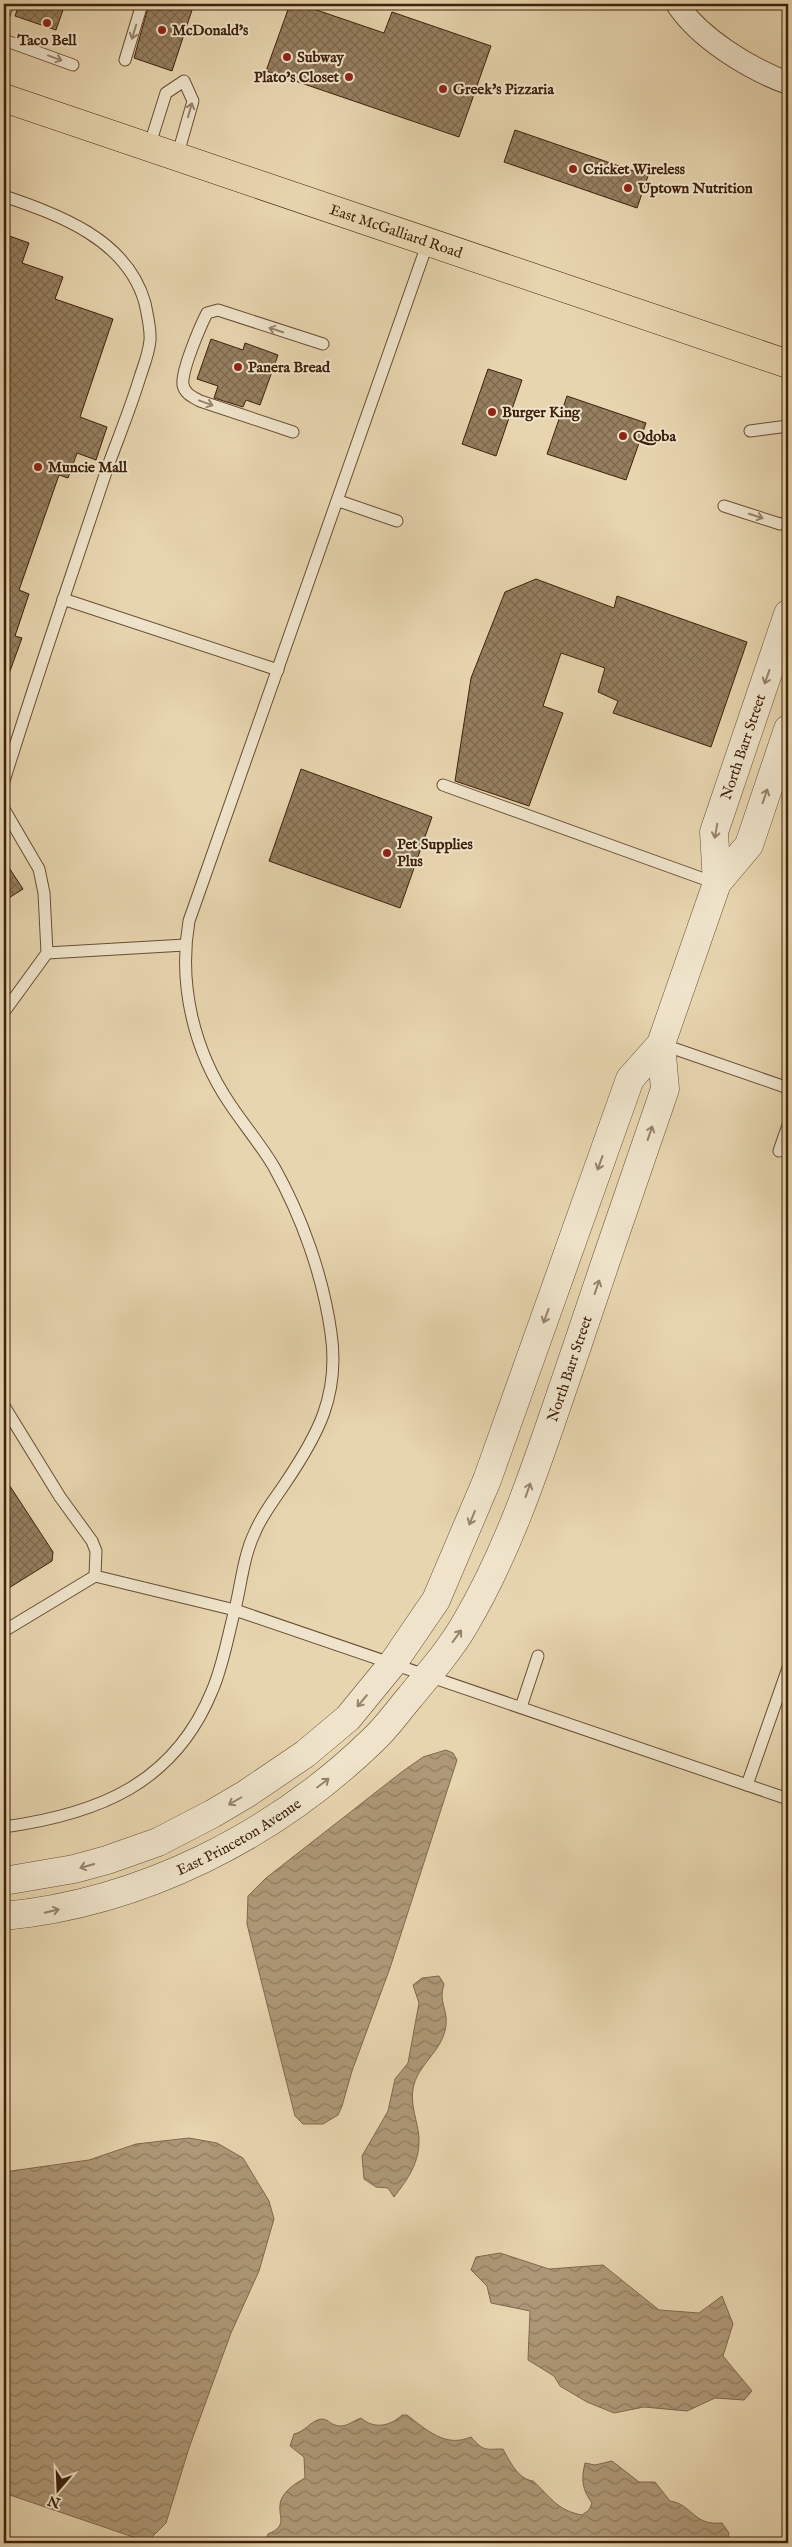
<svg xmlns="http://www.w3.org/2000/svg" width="792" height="2547" viewBox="0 0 792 2547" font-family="'IM FELL English',serif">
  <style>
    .water { fill: url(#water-waves); stroke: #81684c }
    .building { fill: url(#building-cross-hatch); stroke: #3e210b }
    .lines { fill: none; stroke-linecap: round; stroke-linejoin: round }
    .service-casing { stroke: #684e34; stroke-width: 13 }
    .minor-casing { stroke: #684e34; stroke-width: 24 }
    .tertiary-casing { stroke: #684e34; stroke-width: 29 }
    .primary-casing { stroke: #3e210b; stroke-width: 29 }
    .service { stroke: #efe4cb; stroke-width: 11 }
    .minor { stroke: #efe4cb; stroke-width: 22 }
    .tertiary { stroke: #efe4cb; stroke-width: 28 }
    .primary { stroke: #e7d5af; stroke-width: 28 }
    .oneway { stroke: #96826b }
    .poi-dot { fill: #8f2418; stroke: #efe4cb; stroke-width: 2 }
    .labels { text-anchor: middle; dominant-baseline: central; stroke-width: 4; stroke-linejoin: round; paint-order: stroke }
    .poi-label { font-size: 15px; font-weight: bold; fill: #3e210b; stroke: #efe4cb; text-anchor: start }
    .street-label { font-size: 15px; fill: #3e210b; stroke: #efe4cb }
  </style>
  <defs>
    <pattern id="water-waves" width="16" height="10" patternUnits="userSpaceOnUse" patternTransform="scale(1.25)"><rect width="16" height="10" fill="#ae9877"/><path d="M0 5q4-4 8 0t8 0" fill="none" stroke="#8f7c60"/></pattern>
    <pattern id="building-cross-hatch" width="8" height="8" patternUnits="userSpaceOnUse" patternTransform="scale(1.25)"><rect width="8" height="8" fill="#967f60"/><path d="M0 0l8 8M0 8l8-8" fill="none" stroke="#7c684d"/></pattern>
  </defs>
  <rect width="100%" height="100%" fill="#e7d5af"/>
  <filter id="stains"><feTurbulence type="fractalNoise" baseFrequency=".004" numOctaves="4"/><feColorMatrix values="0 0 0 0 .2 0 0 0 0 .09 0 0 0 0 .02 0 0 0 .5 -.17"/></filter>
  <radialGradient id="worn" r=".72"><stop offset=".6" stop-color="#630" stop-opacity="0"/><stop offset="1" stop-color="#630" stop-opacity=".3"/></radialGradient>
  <g class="water">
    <path d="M446,1750L453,1753L457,1760L390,1968L352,2071L342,2106L338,2115L323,2124H303L295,2116L247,1924L248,1896L266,1878L403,1771L423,1757Z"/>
    <path d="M439,1976L444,1984C438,2002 448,2009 446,2025C443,2052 417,2064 413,2089C410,2105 418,2122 419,2138C420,2162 408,2179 394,2197L388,2188L376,2187L364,2179L362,2156L388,2111L395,2079L408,2063L419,2003L413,1985L422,1978Z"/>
    <path d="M189,2138L217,2143L243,2158L269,2201L274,2219L259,2271L231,2333L189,2448L166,2523L150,2539H139L4,2493V2172L89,2160L136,2144Z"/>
    <path d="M500,2253L549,2269L603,2265L659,2310L699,2313L722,2296L733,2324L723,2356L752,2391L744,2400L715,2398L687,2411L644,2407L614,2413L587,2402L560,2386L554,2376L528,2360L530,2311L491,2303L487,2286L471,2270L476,2257Z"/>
    <path d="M402,2415H407C427,2430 445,2448 471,2437C484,2452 485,2449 503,2449C510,2462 518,2479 533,2481C551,2497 556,2510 582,2515L589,2510L592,2503C582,2489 581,2480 585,2463L595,2465L612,2461L639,2482H655L670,2501C692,2504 693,2526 722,2523L729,2533L727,2543H265L268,2534C290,2525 276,2516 281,2500C285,2490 296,2483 305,2478L304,2457L290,2446L294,2434C305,2432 310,2421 321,2419C328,2419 329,2423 335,2425C345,2429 352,2421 361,2418C374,2429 389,2427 402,2415Z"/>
  </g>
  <g class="building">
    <path d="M19,4H65L56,30L15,16Z"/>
    <path d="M149,4H194L172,71L134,58Z"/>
    <path d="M290,4H299L384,33L392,12L491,46L459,137L266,71Z"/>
    <path d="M515,130L648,176L637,208L504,162Z"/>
    <path d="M4,234L29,243L22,263L63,277L55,299L113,319L80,417L107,427L96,460L77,453L68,478L59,475L19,590L29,594L15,636L22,638L6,682H4Z"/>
    <path d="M211,339L243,350L245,343L278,355L260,405L246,400L243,407L214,398L218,386L197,379Z"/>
    <path d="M488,369L522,380L496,456L462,444Z"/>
    <path d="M567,396L646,423L626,480L547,454Z"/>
    <path d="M536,579L614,608L617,596L747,642L711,747L613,713L618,701L598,692L605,668L561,653L543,706L563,713L529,806L455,781L471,678L505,592Z"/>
    <path d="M301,769L432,817L400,908L269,861Z"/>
    <path d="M4,860L23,889L4,901Z"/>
    <path d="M4,1477L53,1552L52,1561L4,1591Z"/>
  </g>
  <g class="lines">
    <defs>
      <g id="service">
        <path d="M4,15L8,4"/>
        <path d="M4,40L73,65"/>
        <path d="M125,60L142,4"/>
        <path d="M149,147L166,93L184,81L193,101L177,157"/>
        <path d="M4,196C59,215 127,239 145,303C147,314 151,329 150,340C149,353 144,365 140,377C131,407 119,436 108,466C73,571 37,675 4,781"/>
        <path d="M750,431L788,426"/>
        <path d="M293,432L200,401C193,397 185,394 183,385C181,371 200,327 207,313L218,310L323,344"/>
        <path d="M339,501L397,521"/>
        <path d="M724,506L780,524L788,522"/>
        <path d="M63,599L278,670"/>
        <path d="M443,785L715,883"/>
        <path d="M4,809L39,869L44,893L47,953L4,1012"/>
        <path d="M47,953L185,945"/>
        <path d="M661,1044L788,1088"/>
        <path d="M779,1151L788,1125"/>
        <path d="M4,1406L60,1497L92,1541L96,1551L95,1576"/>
        <path d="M4,1631L95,1576L235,1610L788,1799"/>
        <path d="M521,1707L538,1656"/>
        <path d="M747,1785L788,1668"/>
        <path d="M4,1827C98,1814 174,1784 212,1691C222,1668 227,1641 233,1617C241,1589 242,1559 255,1532C262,1515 274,1500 284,1485C318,1435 340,1395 331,1333C323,1276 302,1217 274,1167C261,1145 244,1125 230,1104C194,1051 178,985 189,921L428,242"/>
      </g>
      <path id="minor" d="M677,4C700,39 750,69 788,83"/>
      <g id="tertiary">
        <path id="s1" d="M717,883L714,832L788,614"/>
        <path d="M4,1881L74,1869L107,1860L158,1842L212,1814L246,1794L305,1754L348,1718L393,1663L436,1600L487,1480L630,1079L661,1044L717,883L749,845L788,729"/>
        <path id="s2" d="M4,1916C141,1903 274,1836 373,1740C387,1727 398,1711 410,1697C429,1674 450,1650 465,1624C511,1546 538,1460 567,1376C599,1280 632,1185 665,1089L661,1044"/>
      </g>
      <g id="primary">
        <path id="s3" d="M4,98L788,364"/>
      </g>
    </defs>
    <use href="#service" class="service-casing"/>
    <use href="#minor" class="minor-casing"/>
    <use href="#tertiary" class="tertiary-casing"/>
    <use href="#primary" class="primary-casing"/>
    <use href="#service" class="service"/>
    <use href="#minor" class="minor"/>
    <use href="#tertiary" class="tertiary"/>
    <use href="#primary" class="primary"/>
  </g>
  <defs><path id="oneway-shaft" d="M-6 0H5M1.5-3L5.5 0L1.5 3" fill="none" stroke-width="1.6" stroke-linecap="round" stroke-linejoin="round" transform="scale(1.25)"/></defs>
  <g class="oneway">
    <use href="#oneway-shaft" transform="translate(134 32) rotate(107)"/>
    <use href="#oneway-shaft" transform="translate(55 58) rotate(20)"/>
    <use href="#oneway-shaft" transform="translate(190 110) rotate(-74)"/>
    <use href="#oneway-shaft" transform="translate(276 330) rotate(-162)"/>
    <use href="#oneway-shaft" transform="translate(206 403) rotate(20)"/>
    <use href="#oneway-shaft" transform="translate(756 516) rotate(18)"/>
    <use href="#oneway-shaft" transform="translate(767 677) rotate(109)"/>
    <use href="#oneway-shaft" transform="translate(765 796) rotate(-71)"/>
    <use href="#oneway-shaft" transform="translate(716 831) rotate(100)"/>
    <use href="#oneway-shaft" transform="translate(650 1133) rotate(-71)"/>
    <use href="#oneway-shaft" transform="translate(600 1163) rotate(110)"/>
    <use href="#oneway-shaft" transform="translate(597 1287) rotate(-71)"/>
    <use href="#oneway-shaft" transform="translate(546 1316) rotate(110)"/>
    <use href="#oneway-shaft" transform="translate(528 1490) rotate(-71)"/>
    <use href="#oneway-shaft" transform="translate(472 1518) rotate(112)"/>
    <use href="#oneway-shaft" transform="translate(457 1636) rotate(-54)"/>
    <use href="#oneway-shaft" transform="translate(362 1701) rotate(130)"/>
    <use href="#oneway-shaft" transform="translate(323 1783) rotate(-37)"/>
    <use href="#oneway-shaft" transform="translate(235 1801) rotate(150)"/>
    <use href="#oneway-shaft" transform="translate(87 1866) rotate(164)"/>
    <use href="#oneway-shaft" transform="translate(52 1911) rotate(-14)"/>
  </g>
  <g class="poi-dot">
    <circle cx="47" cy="23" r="5"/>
    <circle cx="162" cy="30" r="5"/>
    <circle cx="287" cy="57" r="5"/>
    <circle cx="349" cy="77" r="5"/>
    <circle cx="443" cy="89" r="5"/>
    <circle cx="573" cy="169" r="5"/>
    <circle cx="628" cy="188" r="5"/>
    <circle cx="238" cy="367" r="5"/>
    <circle cx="492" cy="412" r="5"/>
    <circle cx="623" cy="436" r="5"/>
    <circle cx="38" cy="467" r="5"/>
    <circle cx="387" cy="853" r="5"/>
  </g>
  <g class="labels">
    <g class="poi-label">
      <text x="172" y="30">McDonald's</text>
      <text x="47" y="40" text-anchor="middle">Taco Bell</text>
      <text x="297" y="57">Subway</text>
      <text x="339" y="77" text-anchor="end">Plato's Closet</text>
      <text x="453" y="89">Greek's Pizzaria</text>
      <text x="583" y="169">Cricket Wireless</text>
      <text x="638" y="188">Uptown Nutrition</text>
      <text x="248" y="367">Panera Bread</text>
      <text x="502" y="412">Burger King</text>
      <text x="633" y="436">Qdoba</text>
      <text x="48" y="467">Muncie Mall</text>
      <text x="397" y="844">Pet Supplies<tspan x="397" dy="17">Plus</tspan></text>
    </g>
    <g class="street-label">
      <text stroke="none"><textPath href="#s3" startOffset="414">East McGalliard Road</textPath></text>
      <text stroke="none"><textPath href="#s1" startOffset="141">North Barr Street</textPath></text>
      <text stroke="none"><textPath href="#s2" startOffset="841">North Barr Street</textPath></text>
      <text stroke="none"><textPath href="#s2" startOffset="250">East Princeton Avenue</textPath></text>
    </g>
  </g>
  <rect width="792" height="2547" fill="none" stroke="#e7d5af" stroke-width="20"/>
  <rect x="5" y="5" width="782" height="2537" fill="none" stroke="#3e210b" stroke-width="2.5"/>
  <rect x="10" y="10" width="772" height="2527" fill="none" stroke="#3e210b"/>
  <g transform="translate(58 2490) rotate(199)" stroke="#efe4cb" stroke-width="4" paint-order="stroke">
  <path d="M0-4L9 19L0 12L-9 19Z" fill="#3e210b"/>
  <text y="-8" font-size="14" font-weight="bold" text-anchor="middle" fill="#3e210b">N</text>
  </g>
  <rect width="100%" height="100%" filter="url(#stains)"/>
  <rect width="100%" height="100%" fill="url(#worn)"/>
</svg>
